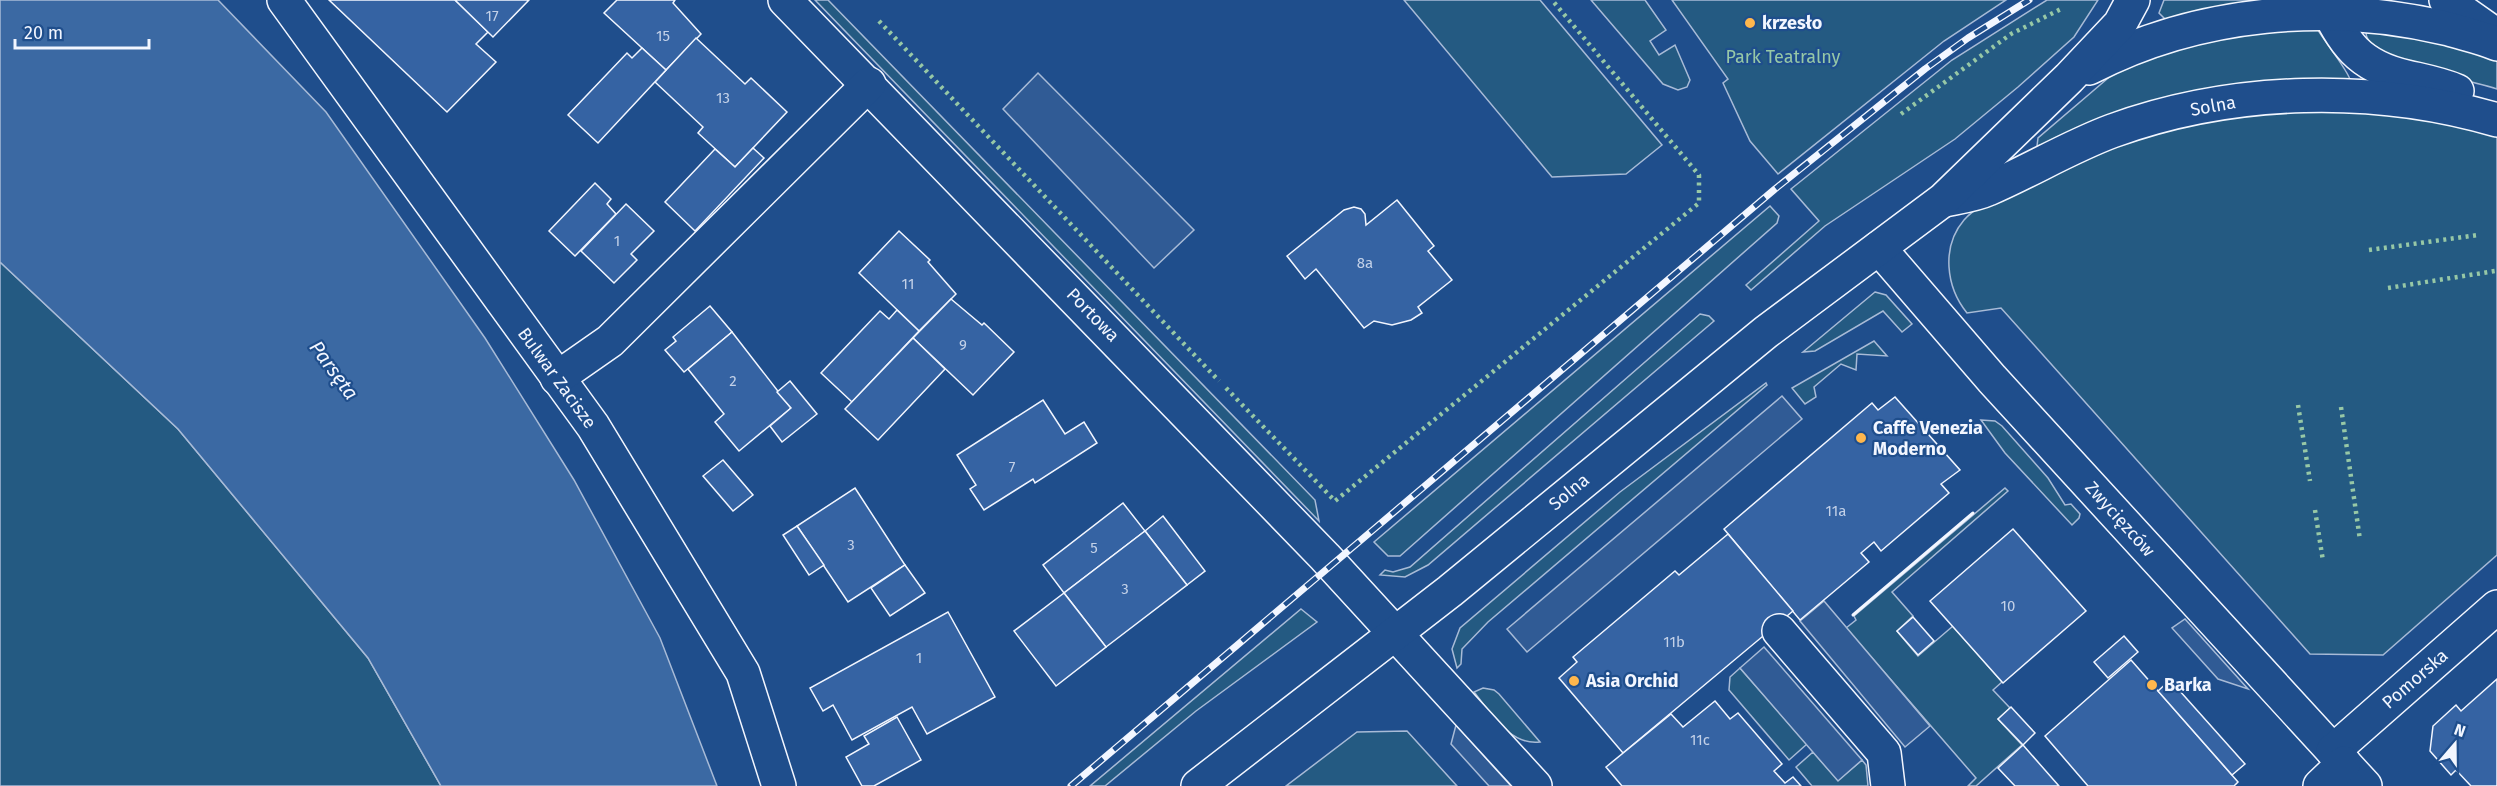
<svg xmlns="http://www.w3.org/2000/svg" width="2497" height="786" viewBox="0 0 2497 786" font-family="'Fira Sans',sans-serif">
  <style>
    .green { fill: #245a82; stroke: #a8bbd7; stroke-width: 1.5 }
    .parking { fill: #305b95; stroke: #a8bbd7; stroke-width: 1.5 }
    .water { fill: #3b69a3; stroke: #a8bbd7; stroke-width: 1.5 }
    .building { fill: #3563a3; stroke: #f2f6ff; stroke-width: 1.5 }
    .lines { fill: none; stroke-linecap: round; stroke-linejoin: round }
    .minor-casing { stroke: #f2f6ff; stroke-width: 36 }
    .minor { stroke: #1f4e8c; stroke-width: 33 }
    .rail-casing { stroke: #f2f6ff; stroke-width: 7 }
    .rail { stroke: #1f4e8c; stroke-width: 4.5; stroke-dasharray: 14; stroke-linecap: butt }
    .hedge { stroke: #97c8a6; stroke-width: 4.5; stroke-dasharray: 3 4.5; stroke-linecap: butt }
    .wall { stroke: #f2f6ff; stroke-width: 3 }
    .poi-dot { fill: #ffb74d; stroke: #1f4e8c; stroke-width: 2 }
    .labels { text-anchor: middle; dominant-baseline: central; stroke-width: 4.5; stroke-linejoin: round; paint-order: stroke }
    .number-label { font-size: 15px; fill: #c3d1e8 }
    .poi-label { font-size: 18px; font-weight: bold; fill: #f2f6ff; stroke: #1f4e8c; text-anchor: start }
    .park-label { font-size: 18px; fill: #97c8a6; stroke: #1f4e8c }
    .street-label { font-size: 18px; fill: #f2f6ff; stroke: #1f4e8c }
    .water-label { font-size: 20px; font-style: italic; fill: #f2f6ff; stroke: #1f4e8c }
  </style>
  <rect width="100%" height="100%" fill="#1f4e8c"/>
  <g class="green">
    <path d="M815,0H828L1315,500L1319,521Z"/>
    <path d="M1404,0H1540L1662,145L1626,174L1552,177Z"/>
    <path d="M1591,0H1645L1666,30L1650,41L1659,55L1675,45L1690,80L1687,87L1678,90L1663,84Z"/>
    <path d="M1672,0H2006L1944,41L1778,174L1750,141L1723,83L1728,79Z"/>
    <path d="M2047,0H2098L2074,37L2018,87L1955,139L1825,226L1751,290L1746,285L1819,221L1791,189L1952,60Z"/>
    <path d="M2164,0H2273L2165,19L2159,13Z"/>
    <path d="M2258,29L2318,30C2324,40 2350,74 2350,80L2037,146L2038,138L2121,67L2134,59Z"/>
    <path d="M2403,31L2497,60V89C2474,81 2364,61 2366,32Z"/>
    <path d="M2300,108L2388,111L2497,133V555L2383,655L2310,654L2001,308L1967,313C1946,287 1941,247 1964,220C1979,203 2004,195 2023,185C2074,162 2123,141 2177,126C2216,116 2259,114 2300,108Z"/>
    <path d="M1770,206L1779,216L1777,223L1400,556H1388L1374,542Z"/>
    <path d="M0,262L178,429L368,658L441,786H0Z"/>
    <path d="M1875,292L1886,295L1912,324L1902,332L1883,311L1815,351L1803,352Z"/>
    <path d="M1700,314L1709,316L1714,321L1428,565L1405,577L1380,575L1385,570L1393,572L1410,567Z"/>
    <path d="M1874,341L1887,356L1857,354L1856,370L1841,364L1814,387L1816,397L1805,404L1792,388Z"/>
    <path d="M1766,383L1767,385L1488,622L1462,649L1461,664L1457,668L1452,649L1460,628L1620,492Z"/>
    <path d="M1981,420L1995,421L2002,426L2048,478L2065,505L2071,504L2080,514L2079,518L2072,525L2005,453Z"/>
    <path d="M2005,488L2008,491L1892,592L1913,616L1897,631L1918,656L1953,626L2002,682L1993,690L2010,708L1998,719L2022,745L1976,786H1968L1976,778L1846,628L1856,620L1854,616Z"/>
    <path d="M1301,609L1317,622L1196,711L1105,786H1090Z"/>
    <path d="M1740,668L1807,744L1789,760L1729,690L1730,677Z"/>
    <path d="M1483,688L1494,690L1499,694L1540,742C1510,746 1491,713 1474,692Z"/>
    <path d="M1407,731L1457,786H1286L1357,732Z"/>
    <path d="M1813,752L1838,780L1862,760L1866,765L1868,786H1812L1796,767Z"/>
  </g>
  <g class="parking">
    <path d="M1038,73L1194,230L1154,268L1003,109Z"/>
    <path d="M1782,396L1802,419L1527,652L1507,629Z"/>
    <path d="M1824,601L1930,726L1905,747L1800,621Z"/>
    <path d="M2185,619L2248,689L2218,679L2172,628Z"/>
    <path d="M1764,647L1862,760L1838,781L1740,668Z"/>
    <path d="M1456,725L1511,786H1489L1451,744Z"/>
  </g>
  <path class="water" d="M0,0H218L326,112L485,338L574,480L660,638L717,786H441L368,658L178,429L0,262Z"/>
  <g class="building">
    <path d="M329,0H455L488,32L476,44L496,62L447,112Z"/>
    <path d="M455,0H529L493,37Z"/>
    <path d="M617,0H675L673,3L701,34L666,70L604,13Z"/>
    <path d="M696,38L745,84L751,78L787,112L735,167L698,133L703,127L655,82Z"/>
    <path d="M642,48L666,70L598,143L568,115L627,53L632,58Z"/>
    <path d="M753,148L764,158L695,231L665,202L715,149L735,167Z"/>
    <path d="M595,183L611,199L607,204L616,214L575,256L549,231Z"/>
    <path d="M1397,200L1434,246L1428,251L1452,280L1418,307L1422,313L1411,320L1392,325L1374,321L1364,328L1316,269L1305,279L1287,256L1344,210L1354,207L1361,209L1365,214L1366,225Z"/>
    <path d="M626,204L654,231L631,254L637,260L614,283L581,251Z"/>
    <path d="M899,231L930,260L928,262L956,294L919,331L859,273Z"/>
    <path d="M951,299L982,325L984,323L1014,352L973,395L913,338Z"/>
    <path d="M710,306L732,332L684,372L665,350L676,341L673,337Z"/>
    <path d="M897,310L919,331L852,402L821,373L880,311L889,319Z"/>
    <path d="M732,332L791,408L739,451L715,422L724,414L688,369Z"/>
    <path d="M913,338L945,369L878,440L845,409Z"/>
    <path d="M790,381L817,414L782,442L770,426L791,408L777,392Z"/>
    <path d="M1895,397L1960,470L1941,484L1949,493L1881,551L1874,542L1861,553L1869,562L1800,620L1724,529L1872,403L1878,410Z"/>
    <path d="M1043,400L1065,434L1084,422L1097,443L1035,483L1033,479L984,510L970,489L976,485L957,455Z"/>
    <path d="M723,460L753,495L733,511L703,476Z"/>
    <path d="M855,488L905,565L848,602L797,526Z"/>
    <path d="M1123,503L1145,531L1064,593L1043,565Z"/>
    <path d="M1163,516L1205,571L1187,585L1145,531Z"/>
    <path d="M797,526L824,565L809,575L783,535Z"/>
    <path d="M2013,529L2086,611L2003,683L1930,601Z"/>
    <path d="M1145,531L1187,585L1106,647L1064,593Z"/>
    <path d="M1728,534L1793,611L1623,753L1559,678L1577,662L1573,657L1675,571L1679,575Z"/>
    <path d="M905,565L925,593L890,616L871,588Z"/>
    <path d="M1064,593L1106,647L1056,686L1014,631Z"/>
    <path d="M948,612L995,697L927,734L912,707L852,740L833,705L823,711L810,688Z"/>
    <path d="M1913,617L1934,641L1918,655L1897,631Z"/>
    <path d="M2124,636L2138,652L2108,678L2094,662Z"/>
    <path d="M2131,660L2238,782L2234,786H2088L2045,736Z"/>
    <path d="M2497,679V786H2471L2456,770L2451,775L2430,751L2433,726L2456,705L2461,711Z"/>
    <path d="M2170,680L2245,764L2232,775L2158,691Z"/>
    <path d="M1715,701L1730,719L1738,713L1782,764L1774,771L1785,783L1793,777L1801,786H1622L1606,767L1671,714L1683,727Z"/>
    <path d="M2011,707L2035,733L2023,745L1998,719Z"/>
    <path d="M897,717L921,760L874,786H862L846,757L869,744L864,736Z"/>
    <path d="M2023,745L2059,786H2015L1998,768Z"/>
  </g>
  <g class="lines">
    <defs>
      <g id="minor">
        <path d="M284,0L593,426L743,673L779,786"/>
        <path d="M785,0L1325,557L1535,786"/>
        <path d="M2323,0C2344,43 2358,66 2407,77C2424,81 2441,84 2457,91"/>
        <path d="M2446,0L2493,33"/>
        <path d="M2089,68C2198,11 2330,0 2449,29C2465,34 2481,37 2497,44"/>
        <path d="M1944,200C1959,197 1975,195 1988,189C2030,171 2069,147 2112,131C2233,87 2374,84 2497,120"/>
        <path d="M1879,248L1992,379L2365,786"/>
        <path d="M557,378L610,341L869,84"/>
        <path d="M1779,631L1884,753L1888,786"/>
        <path d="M2333,751L2497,607"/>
        <path d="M1198,786L1450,591L1766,332L1943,200L2069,78L2120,24L2133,0"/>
        <path d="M2320,786L2344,763"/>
      </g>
    </defs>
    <use href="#minor" class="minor-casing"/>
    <use href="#minor" class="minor"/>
    <defs>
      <path id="rail" d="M1071,786L1775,189L1925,69L1968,38L2029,0"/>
    </defs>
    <use href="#rail" class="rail-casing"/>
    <use href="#rail" class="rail"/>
    <g class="hedge">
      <path d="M879,21L1219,381"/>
      <path d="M1901,114L2011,34L2061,9"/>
      <path d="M2369,250L2478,235"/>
      <path d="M2388,288L2495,271"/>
      <path d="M1226,388L1335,501L1699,203V175L1552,0"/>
      <path d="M2298,405L2310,481"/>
      <path d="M2341,407L2360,540"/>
      <path d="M2315,510L2323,561"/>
    </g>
    <path class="wall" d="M1853,615L1973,513"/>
  </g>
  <g class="poi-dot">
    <circle cx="1750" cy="23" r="6"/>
    <circle cx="1861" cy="438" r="6"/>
    <circle cx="1574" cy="681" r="6"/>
    <circle cx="2152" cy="685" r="6"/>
  </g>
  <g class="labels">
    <g class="number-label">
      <text x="492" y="16">17</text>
      <text x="663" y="36">15</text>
      <text x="723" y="98">13</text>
      <text x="617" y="241">1</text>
      <text x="1365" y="263">8a</text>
      <text x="908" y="284">11</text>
      <text x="963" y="345">9</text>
      <text x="733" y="381">2</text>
      <text x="1012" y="467">7</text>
      <text x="1836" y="511">11a</text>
      <text x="851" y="545">3</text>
      <text x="1094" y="548">5</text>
      <text x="1125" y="589">3</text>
      <text x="2008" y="606">10</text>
      <text x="1674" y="642">11b</text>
      <text x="919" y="658">1</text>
      <text x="1700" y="740">11c</text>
    </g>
    <g class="poi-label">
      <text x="1762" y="23">krzesło</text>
      <text x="1873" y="428">Caffe Venezia<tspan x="1873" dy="21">Moderno</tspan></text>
      <text x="1586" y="681">Asia Orchid</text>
      <text x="2164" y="685">Barka</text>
    </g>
    <g class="park-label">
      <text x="1783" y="57">Park Teatralny</text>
    </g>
    <g class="street-label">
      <text transform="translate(2213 106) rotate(-10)">Solna</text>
      <text transform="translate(1093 315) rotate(46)">Portowa</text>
      <text transform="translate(557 378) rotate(54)">Bulwar Zacisze</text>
      <text transform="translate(1569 492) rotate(-40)">Solna</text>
      <text transform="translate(2120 519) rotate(48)">Zwycięzców</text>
      <text transform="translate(2415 679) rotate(-41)">Pomorska</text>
    </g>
    <g class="water-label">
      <text transform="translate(334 370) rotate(54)">Parsęta</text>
    </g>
  </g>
  <g transform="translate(2455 744) rotate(20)" stroke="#1f4e8c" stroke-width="4.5" paint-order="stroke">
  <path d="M0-4.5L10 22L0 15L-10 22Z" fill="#f2f6ff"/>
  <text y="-9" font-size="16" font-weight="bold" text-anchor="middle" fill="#f2f6ff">N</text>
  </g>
  <path d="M15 39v9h134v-9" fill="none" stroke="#f2f6ff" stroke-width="3"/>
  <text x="24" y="39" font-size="18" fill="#f2f6ff" stroke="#1f4e8c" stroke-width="4.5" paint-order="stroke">20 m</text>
</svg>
